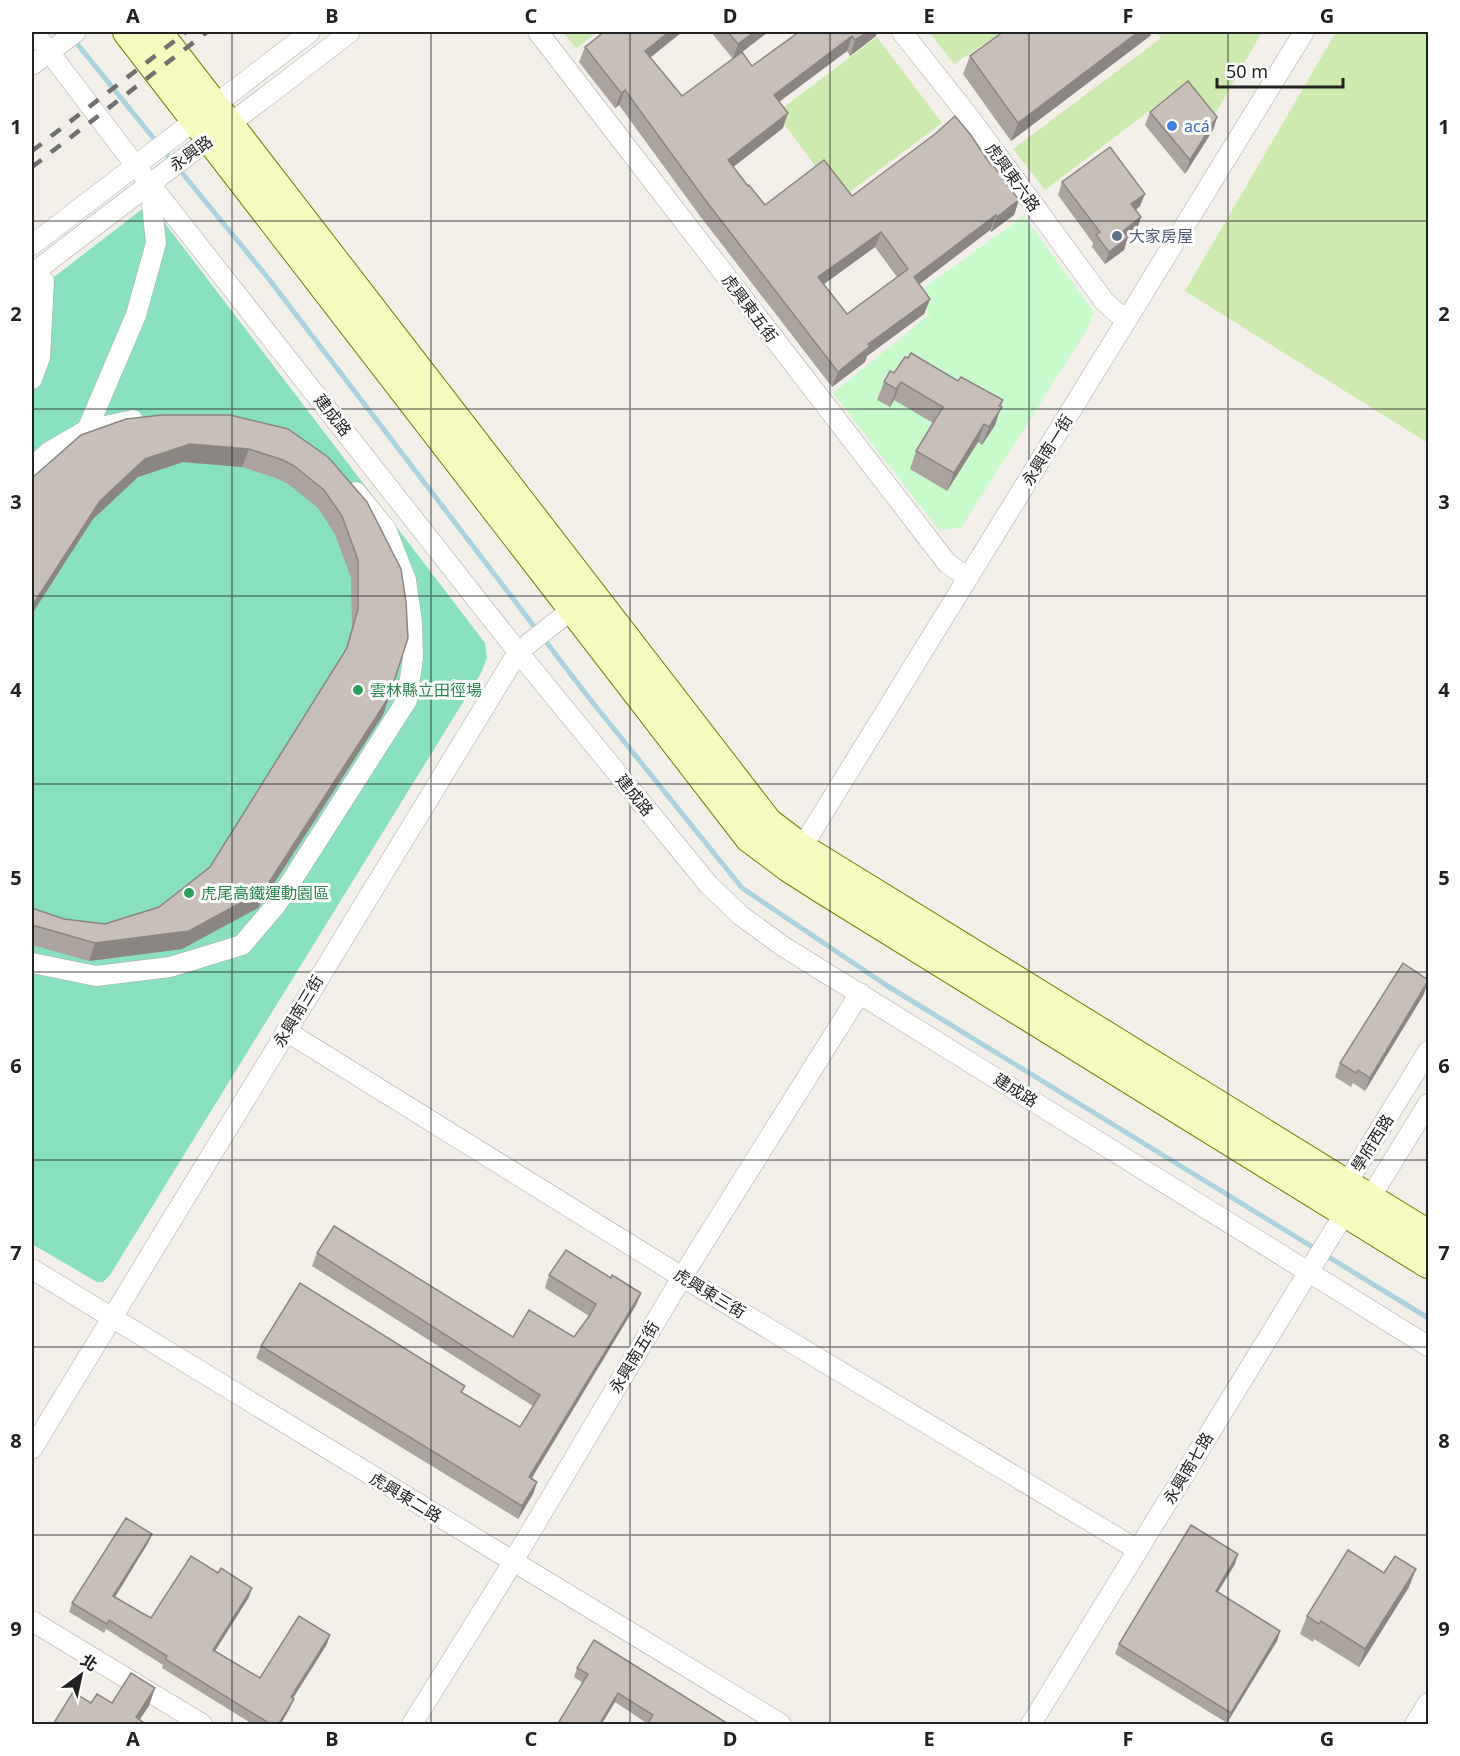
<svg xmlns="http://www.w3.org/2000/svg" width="1460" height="1756" viewBox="0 0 1460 1756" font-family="'Noto Sans','Noto Sans TC',sans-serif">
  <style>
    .grass { fill: #cdebb0 }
    .park { fill: #c8facc }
    .pitch { fill: #88e0be }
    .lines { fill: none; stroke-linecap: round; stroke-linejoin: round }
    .stream { stroke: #aad3df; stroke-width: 5 }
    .street-casing { stroke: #a9a9a9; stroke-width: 21 }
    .secondary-casing { stroke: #707d05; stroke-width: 30 }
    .street { stroke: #fff; stroke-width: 20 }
    .secondary { stroke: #f7fabf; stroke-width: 28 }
    .rail { stroke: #707070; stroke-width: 4.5; stroke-dasharray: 12 12; stroke-linecap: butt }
    .wall { fill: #aba49e; fill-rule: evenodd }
    .shaded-wall { fill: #8b8681 }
    .building { fill: #c7bfb8; stroke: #8b8681; stroke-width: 1.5; fill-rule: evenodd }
    .grid { fill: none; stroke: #222; stroke-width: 1.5; stroke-opacity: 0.55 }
    .shop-dot { fill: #3f7fe0; stroke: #fff; stroke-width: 2 }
    .service-dot { fill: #5c6f8a; stroke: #fff; stroke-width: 2 }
    .leisure-dot { fill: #2e9e5b; stroke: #fff; stroke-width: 2 }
    .labels { text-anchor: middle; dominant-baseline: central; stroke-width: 6; stroke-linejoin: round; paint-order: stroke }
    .shop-label { font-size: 16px; fill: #366cbe; stroke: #fff; text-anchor: start }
    .street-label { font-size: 16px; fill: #222; stroke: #fff }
    .service-label { font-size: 16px; fill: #4e5e75; stroke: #fff; text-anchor: start }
    .leisure-label { font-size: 16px; fill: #27864d; stroke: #fff; text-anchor: start }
    .neatline { fill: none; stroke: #222; stroke-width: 2 }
    .grid-label { font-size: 20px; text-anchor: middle; font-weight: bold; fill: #222 }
  </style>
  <rect width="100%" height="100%" fill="#f2efe9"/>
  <g class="grass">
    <path d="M563,32H598L576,48Z"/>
    <path d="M929,32H1002L954,64Z"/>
    <path d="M1157,32H1262L1214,116L1186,83L1045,190L1013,149L1161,38Z"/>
    <path d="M1336,32H1428V443L1185,291Z"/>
    <path d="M877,37L942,123L840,199L776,113Z"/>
  </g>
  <path class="park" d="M1024,216L1094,312L1087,330L961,528L939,530L833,393L930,314L915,294Z"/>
  <path class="pitch" d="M146,209L157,213L485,643L487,658L481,673L110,1275L103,1282H97L32,1244V294L141,210Z"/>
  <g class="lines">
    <g class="stream">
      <path d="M74,40L172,161"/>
      <path d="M178,168L268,278L589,698L742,888L886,985L1428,1318"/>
    </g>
    <defs>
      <g id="street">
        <path d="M34,32L135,165L518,652L708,884L740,915L784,947L1428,1346"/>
        <path d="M538,32L947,563L968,578"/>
        <path d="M902,32L970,118L1104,301L1126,321"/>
        <path d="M32,65L76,32"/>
        <path d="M32,245L310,32"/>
        <path d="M32,274C137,192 245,114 350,32"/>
        <path d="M32,379L40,357L44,281"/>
        <path d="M87,430L136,315L156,243L152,205"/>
        <path d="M32,467L49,452L87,430L133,420"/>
        <path d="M796,857L1304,32"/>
        <path d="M32,963L96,976L170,967L242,945L276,905L407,700L413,657L412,622L406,580L386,529L356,492"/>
        <path d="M286,1031L669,1269L1138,1550"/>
        <path d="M1347,1197V1183L1428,1051"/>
        <path d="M32,1269L781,1724"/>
        <path d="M32,1449L518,652L566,614L582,604"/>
        <path d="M32,1621L202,1724"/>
        <path d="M412,1724L502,1580L682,1277L860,993"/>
        <path d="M1031,1724L1338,1224L1347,1213L1370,1198L1428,1104"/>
        <path d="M1415,1724L1428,1703"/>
      </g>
      <g id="secondary">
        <path d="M127,32L749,838L789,868L825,891L1428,1264"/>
        <path d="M158,32L768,822L802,848L1428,1234"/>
      </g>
    </defs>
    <use href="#street" class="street-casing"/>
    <use href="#secondary" class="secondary-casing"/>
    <use href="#street" class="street"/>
    <use href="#secondary" class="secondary"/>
    <g class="rail">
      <path d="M32,151L186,32"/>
      <path d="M32,167L207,32"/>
    </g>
  </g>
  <g class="wall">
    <path d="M604,32H682L650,57L682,96L752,66L799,32L876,36L850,56L847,51L779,102L783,128L733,167L748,186L765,205L852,196L991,165L1019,200L1014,215L991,232L990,230L919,284L930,299L924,314L867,356L865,362L832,387L700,216L619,105L615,108L579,62L585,47ZM875,247L897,277L847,314L824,284Z"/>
    <path d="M711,32H768L733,59Z"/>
    <path d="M1003,32H1152L1150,36L1011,141L963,74L970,56Z"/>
    <path d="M1150,112L1217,117L1213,130L1185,174L1145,125Z"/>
    <path d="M1062,182L1140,206L1136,210L1141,217L1137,229L1128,236L1124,250L1105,264L1092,247L1093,243L1058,195Z"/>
    <path d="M894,373L958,381L1001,407L995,425L982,445L978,442L947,491L910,469L916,451L933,423L894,400L890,407L877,400L884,382Z"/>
    <path d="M230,415L367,502L389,697L383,715L258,908L182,949L89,961L32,945V908L64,919L105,924L159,907L210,867L345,651L352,627L351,578L335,534L318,508L288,484L276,478L242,467L183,462L138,477L93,519L32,478Z"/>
    <path d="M1424,994L1365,1091L1353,1083L1351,1087L1335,1077L1340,1063Z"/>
    <path d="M317,1253L513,1337H574L589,1316L545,1288L549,1275L611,1278L641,1293L636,1305L532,1478L537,1482L533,1494L518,1519L256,1358L261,1346L462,1393L520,1427L533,1406L312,1266Z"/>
    <path d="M152,1534L148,1543L115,1597L151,1618L249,1597L215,1651L260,1678L327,1644L293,1698L290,1708L280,1725H254L162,1668L163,1665L106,1629L104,1633L69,1612L72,1603Z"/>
    <path d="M1235,1564L1218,1592L1280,1631L1277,1641L1227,1723L1115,1654L1119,1644Z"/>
    <path d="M1384,1573L1409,1587L1359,1667L1314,1639L1313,1642L1300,1634L1307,1616Z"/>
    <path d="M577,1668L730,1725L648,1724L615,1702L601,1725H557L583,1683L574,1677Z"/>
  </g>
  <g class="shaded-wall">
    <path d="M669,32H682L640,66L645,51Z"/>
    <path d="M754,32H768L733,59L738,44Z"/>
    <path d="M867,32H877L876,36L850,56L855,40Z"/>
    <path d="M1138,32H1152L1150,36L1011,141L1018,123Z"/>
    <path d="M852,36L847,51L768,110L774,95Z"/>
    <path d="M625,90L619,105L615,108L621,93Z"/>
    <path d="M788,113L783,128L723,175L728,160Z"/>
    <path d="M1217,117L1213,130L1185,174L1190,160Z"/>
    <path d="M1145,194L1140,206L1127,216L1131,204Z"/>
    <path d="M1019,200L1014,215L991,232L997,217Z"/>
    <path d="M996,215L990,230L908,293L914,277Z"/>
    <path d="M1141,217L1137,229L1119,243L1123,231Z"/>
    <path d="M881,232L875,247L813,292L818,277Z"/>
    <path d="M1128,237L1124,250L1105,264L1109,252Z"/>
    <path d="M930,299L924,314L867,356L865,362L832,387L838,372L868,344Z"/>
    <path d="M901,382L894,400L890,407L896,389Z"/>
    <path d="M1003,400L995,425L982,445L989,427Z"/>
    <path d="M984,424L978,442L947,491L954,473Z"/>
    <path d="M190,444L249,449L242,467L183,462L138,477L93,519L32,614V606L100,501L145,459Z"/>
    <path d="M389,697L383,715L258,908L182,949L89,961L95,943L189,931Z"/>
    <path d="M1428,981L1424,994L1365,1091L1370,1078Z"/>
    <path d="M641,1293L636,1305L525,1489L529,1477Z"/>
    <path d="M537,1482L533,1494L518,1519L522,1506Z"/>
    <path d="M152,1534L148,1543L110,1605L113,1596Z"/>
    <path d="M1238,1554L1235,1564L1212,1601L1216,1591Z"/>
    <path d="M1416,1569L1409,1587L1359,1667L1365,1649Z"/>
    <path d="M252,1588L249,1597L210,1659L213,1650Z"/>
    <path d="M1280,1631L1277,1641L1227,1723L1231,1713Z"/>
    <path d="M330,1635L327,1644L288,1706L291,1697Z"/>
    <path d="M155,1688L149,1706L136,1725V1717Z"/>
    <path d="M618,1693L615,1702L601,1725H599Z"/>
    <path d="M294,1699L290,1708L280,1725H278Z"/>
  </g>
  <g class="building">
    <path d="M604,32H669L645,51L682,96L742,52L752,66L799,32H867L855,40L852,36L774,95L788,113L728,160L748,186L749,185L765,205L824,160L852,196L935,134L955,116L970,134L991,165L992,164L1019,200L997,217L996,215L914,277L930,299L868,344L870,346L838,372L706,201L625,90L621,93L585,47ZM881,232L908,269L847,314L818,277Z"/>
    <path d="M728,32H754L738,44Z"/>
    <path d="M1003,32H1138L1018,123L970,56Z"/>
    <path d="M1188,81L1217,117L1190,160L1150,112Z"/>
    <path d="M1110,147L1145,194L1131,204L1141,217L1123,231L1128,237L1109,252L1096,235L1100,232L1062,182Z"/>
    <path d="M911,353L958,381L961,377L1003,400L999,406L1002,407L989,427L984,424L954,473L916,451L943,407L901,382L896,389L884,382L890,371L894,373L905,357L908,358Z"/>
    <path d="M162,415H230L288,429L328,457L367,502L401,569L406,602L408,638L389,697L264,890L189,931L95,943L32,925V908L64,919L105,924L159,907L210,867L347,648L358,609V560L342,516L324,490L294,466L283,460L249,449L190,444L145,459L100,501L32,606V478L81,435L126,419Z"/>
    <path d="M1403,963L1428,980V981L1370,1078L1358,1070L1356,1073L1340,1063Z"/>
    <path d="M334,1226L513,1337L529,1310L574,1337L590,1315L596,1304L549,1275L566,1250L611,1278L612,1275L641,1293L529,1477L537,1482L522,1506L261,1346L300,1283L465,1386L461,1392L520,1427L540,1395L317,1253Z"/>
    <path d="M126,1518L152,1534L113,1596L142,1613L151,1618L191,1556L218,1573L221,1568L252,1588L213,1650L260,1678L299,1616L330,1635L291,1697L294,1699L278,1725H272L165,1659L167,1656L109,1620L107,1624L72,1603Z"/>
    <path d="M1191,1525L1238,1554L1216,1591L1280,1631L1231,1713L1119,1644Z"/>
    <path d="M1348,1550L1384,1573L1395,1556L1416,1569L1365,1649L1321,1621L1319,1624L1307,1616Z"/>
    <path d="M594,1640L730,1725H647L653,1715L618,1693L599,1725H557L588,1674L577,1668Z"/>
    <path d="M131,1673L155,1688L136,1717L147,1725H60L55,1721L73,1692L91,1703L97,1694L112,1703Z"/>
  </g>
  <path class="grid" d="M232,32V1724M431,32V1724M630,32V1724M830,32V1724M1029,32V1724M1228,32V1724M32,221H1428M32,409H1428M32,596H1428M32,784H1428M32,972H1428M32,1160H1428M32,1347H1428M32,1535H1428"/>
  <circle class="shop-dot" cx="1172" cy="126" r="6"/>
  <circle class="service-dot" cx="1117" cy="236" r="6"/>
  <g class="leisure-dot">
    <circle cx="358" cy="690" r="6"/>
    <circle cx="189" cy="893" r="6"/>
  </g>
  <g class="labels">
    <g class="shop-label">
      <text x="1184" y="126">acá</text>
    </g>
    <g class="street-label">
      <text transform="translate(191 153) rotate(-36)">永興路</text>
      <text transform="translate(1013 177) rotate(54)">虎興東六路</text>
      <text transform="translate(750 308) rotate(53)">虎興東五街</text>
      <text transform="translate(333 415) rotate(52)">建成路</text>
      <text transform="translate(1047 450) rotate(-58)">永興南一街</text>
      <text transform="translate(635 795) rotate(51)">建成路</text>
      <text transform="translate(298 1011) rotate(-59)">永興南三街</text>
      <text transform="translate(1016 1090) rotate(32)">建成路</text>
      <text transform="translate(1372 1143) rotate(-58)">學府西路</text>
      <text transform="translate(710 1293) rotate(31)">虎興東三街</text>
      <text transform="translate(634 1357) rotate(-59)">永興南五街</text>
      <text transform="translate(1188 1468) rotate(-59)">永興南七路</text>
      <text transform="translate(406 1497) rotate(31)">虎興東二路</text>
    </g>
    <g class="service-label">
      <text x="1129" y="236">大家房屋</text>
    </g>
    <g class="leisure-label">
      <text x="370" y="690">雲林縣立田徑場</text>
      <text x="201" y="893">虎尾高鐵運動園區</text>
    </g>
  </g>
  <rect width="1460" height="1756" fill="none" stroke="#ffffff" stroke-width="66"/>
  <g transform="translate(81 1675) rotate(33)" stroke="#ffffff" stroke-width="4.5" paint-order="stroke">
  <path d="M0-4.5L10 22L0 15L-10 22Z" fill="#222222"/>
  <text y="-9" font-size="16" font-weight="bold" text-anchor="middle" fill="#222222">北</text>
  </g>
  <path d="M1217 78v9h126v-9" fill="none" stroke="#222222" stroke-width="3"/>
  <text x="1226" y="78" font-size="18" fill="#222222" stroke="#ffffff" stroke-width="4.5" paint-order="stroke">50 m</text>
  <rect x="33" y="33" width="1394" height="1690" class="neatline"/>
  <g class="grid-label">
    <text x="133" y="23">A</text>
    <text x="332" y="23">B</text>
    <text x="531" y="23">C</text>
    <text x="730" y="23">D</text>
    <text x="929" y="23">E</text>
    <text x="1128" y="23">F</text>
    <text x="1327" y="23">G</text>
    <text x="16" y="134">1</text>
    <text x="1444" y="134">1</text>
    <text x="16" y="321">2</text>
    <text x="1444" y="321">2</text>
    <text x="16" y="509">3</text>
    <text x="1444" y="509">3</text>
    <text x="16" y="697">4</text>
    <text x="1444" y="697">4</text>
    <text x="16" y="885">5</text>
    <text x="1444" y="885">5</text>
    <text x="16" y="1073">6</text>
    <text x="1444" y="1073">6</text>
    <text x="16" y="1260">7</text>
    <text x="1444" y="1260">7</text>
    <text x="16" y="1448">8</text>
    <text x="1444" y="1448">8</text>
    <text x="16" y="1636">9</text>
    <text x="1444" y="1636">9</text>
    <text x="133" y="1746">A</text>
    <text x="332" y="1746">B</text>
    <text x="531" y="1746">C</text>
    <text x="730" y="1746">D</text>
    <text x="929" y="1746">E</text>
    <text x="1128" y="1746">F</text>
    <text x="1327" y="1746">G</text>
  </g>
</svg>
